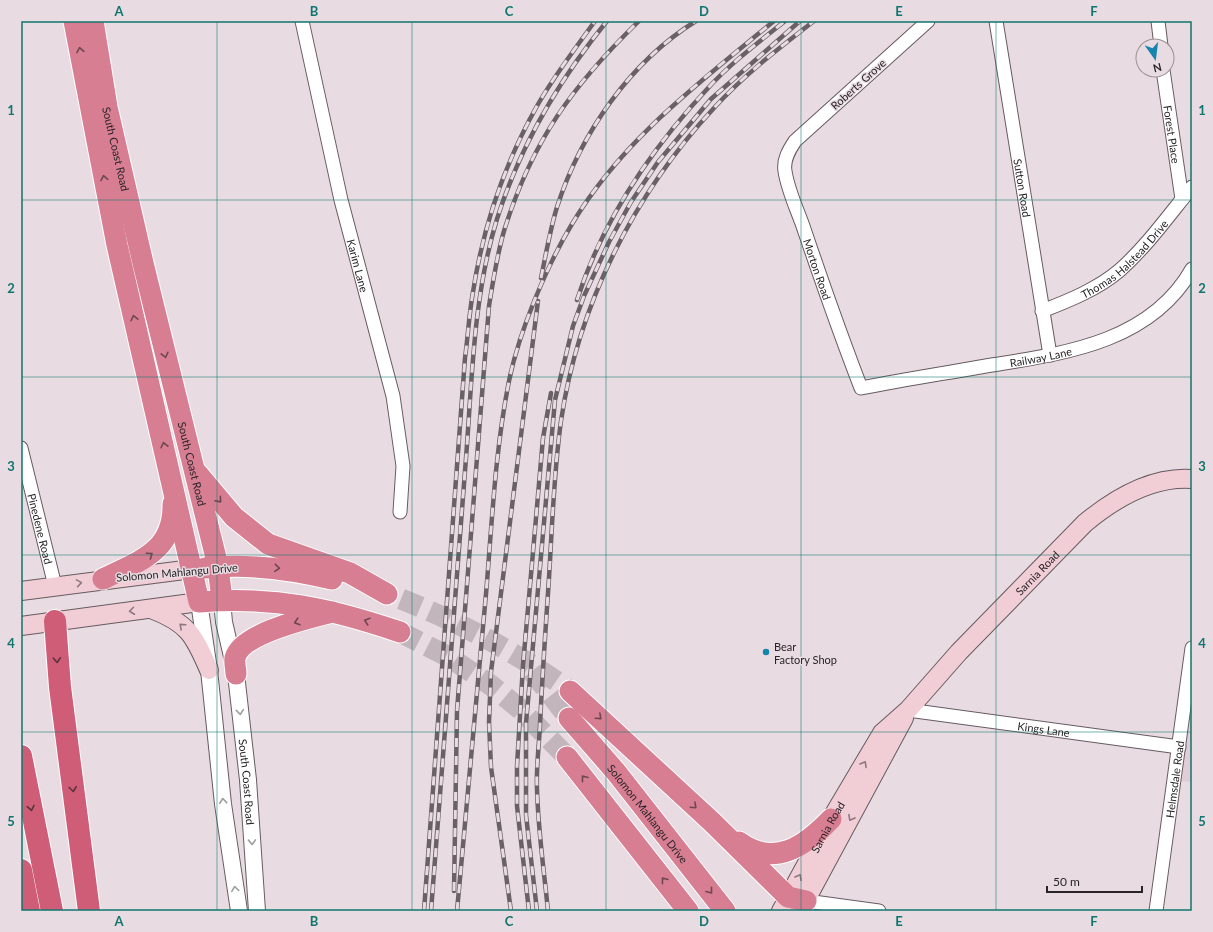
<svg xmlns="http://www.w3.org/2000/svg" width="1213" height="932" viewBox="0 0 1213 932" font-family="Lato,sans-serif">
  <style>
    .built { fill: #e1ccd7 }
    .lines { fill: none; stroke-linecap: round; stroke-linejoin: round }
    .trunk-tunnel { stroke: #c2b6bc; stroke-width: 21; stroke-dasharray: 21 10; stroke-linecap: butt }
    .minor-casing { stroke: #665b61; stroke-width: 15 }
    .tertiary-casing { stroke: #665b61; stroke-width: 18 }
    .secondary-casing { stroke: #665b61; stroke-width: 20 }
    .trunk-casing { stroke: #fff; stroke-width: 23 }
    .motorway-casing { stroke: #fff; stroke-width: 24 }
    .minor { stroke: #fff; stroke-width: 13 }
    .tertiary { stroke: #fff; stroke-width: 16 }
    .secondary { stroke: #f1ced6; stroke-width: 18 }
    .trunk { stroke: #d87e92; stroke-width: 21 }
    .motorway { stroke: #cf5d77; stroke-width: 22 }
    .rail-casing { stroke: #696165; stroke-width: 4.5 }
    .rail { stroke: #e8dbe1; stroke-width: 3; stroke-dasharray: 9; stroke-linecap: butt }
    .oneway { stroke: #6e4751 }
    .oneway2 { stroke: #8c787e }
    .oneway3 { stroke: #5a343e }
    .oneway4 { stroke: #9e9c9d }
    .grid { fill: none; stroke: #0f766e; stroke-width: 1; stroke-opacity: 0.55 }
    .poi-dot { fill: #1585ac; stroke: #e8dbe1; stroke-width: 1.5 }
    .labels { text-anchor: middle; dominant-baseline: central; stroke-width: 3; stroke-linejoin: round; paint-order: stroke }
    .street-label { font-size: 11px; fill: #282326; stroke: #e8dbe1 }
    .poi-label { font-size: 11px; fill: #282326; stroke: #e8dbe1; text-anchor: start }
    .neatline { fill: none; stroke: #0f766e; stroke-width: 1.5 }
    .grid-label { font-size: 13px; text-anchor: middle; font-weight: bold; fill: #0f766e }
  </style>
  <rect width="100%" height="100%" fill="#e8dbe1"/>
  <path class="built" d="M1192,699V782L1179,781Z"/>
  <g class="lines">
    <g class="trunk-tunnel">
      <path d="M401,599C461,623 518,653 570,691"/>
      <path d="M400,632L449,657L492,686L521,710L567,757"/>
      <path d="M532,671L569,718"/>
    </g>
    <defs>
      <g id="minor">
        <path id="s1" d="M302,21L341,200L393,396L403,466L400,512"/>
        <path id="s2" d="M928,21L795,141C789,150 783,160 785,171C788,192 799,213 805,232C823,285 841,336 861,388C901,380 940,374 980,367C1059,354 1149,345 1192,269"/>
        <path id="s3" d="M996,21L1050,355"/>
        <path d="M1158,21L1161,46"/>
        <path id="s4" d="M1163,70L1182,199"/>
        <path id="s5" d="M1042,311C1068,301 1098,289 1120,270C1147,246 1169,215 1192,187"/>
        <path id="s6" d="M21,448L55,586"/>
        <path id="s7" d="M908,710L1179,747"/>
        <path d="M806,901L879,911"/>
        <path id="s8" d="M1156,911L1192,648"/>
      </g>
      <g id="tertiary">
        <path id="s9" d="M222,600L224,622L236,674L248,780L257,911"/>
        <path d="M199,602L209,670L223,804L239,911"/>
      </g>
      <g id="secondary">
        <path d="M21,591L192,569"/>
        <path d="M151,609C188,623 194,635 209,670"/>
        <path d="M21,626L199,602"/>
        <path id="s10" d="M781,911L831,819L882,733L908,710L959,652L1085,523C1114,499 1152,476 1192,479"/>
        <path d="M800,911L904,718"/>
      </g>
      <g id="trunk">
        <path d="M74,21L117,245L199,602C274,596 329,608 400,632"/>
        <path id="s11" d="M93,21L107,107L143,263L218,566L222,600"/>
        <path d="M197,473L234,517L268,544L350,573L387,594"/>
        <path d="M205,568C248,563 290,569 332,579"/>
        <path d="M103,579C139,561 174,552 173,504"/>
        <path d="M236,674C236,669 234,662 235,658C241,633 309,618 332,612"/>
        <path d="M570,691L712,822L788,897L806,901"/>
        <path id="s12" d="M569,718L616,772L725,911"/>
        <path d="M567,757L688,911"/>
        <path d="M739,842C775,868 805,846 831,819"/>
      </g>
      <g id="motorway">
        <path d="M55,621L60,687L89,911"/>
        <path d="M21,756L52,911"/>
        <path d="M21,870L29,911"/>
      </g>
    </defs>
    <use href="#minor" class="minor-casing"/>
    <use href="#tertiary" class="tertiary-casing"/>
    <use href="#secondary" class="secondary-casing"/>
    <use href="#trunk" class="trunk-casing"/>
    <use href="#motorway" class="motorway-casing"/>
    <use href="#minor" class="minor"/>
    <use href="#tertiary" class="tertiary"/>
    <use href="#secondary" class="secondary"/>
    <use href="#trunk" class="trunk"/>
    <use href="#motorway" class="motorway"/>
    <defs>
      <g id="rail">
        <path d="M541,278C546,254 550,230 557,207C581,133 630,62 696,21"/>
        <path d="M577,300C603,219 651,149 709,87C732,62 759,42 785,21"/>
        <path d="M454,891L457,711L489,306C493,281 497,255 504,231C532,141 572,86 639,21"/>
        <path d="M424,911L465,358C468,336 469,314 473,292C483,227 505,163 537,106C554,76 575,49 595,21"/>
        <path d="M431,911C443,764 453,618 465,471C472,388 472,300 497,219C520,146 559,80 607,21"/>
        <path d="M457,911C467,805 476,699 486,594C492,523 495,451 509,381C519,332 546,267 572,224C622,140 700,82 774,21"/>
        <path d="M511,911L491,767L489,722L491,672L538,301"/>
        <path d="M529,911L517,806V766L523,665L536,518L543,438L551,393"/>
        <path d="M537,911L526,815V723L555,400L573,326L584,296L609,242L631,202L658,162L711,99L800,21"/>
        <path d="M548,911C544,870 538,830 537,789C536,768 539,746 540,725C542,681 545,637 548,593C552,536 553,478 561,421C578,305 634,194 714,108C743,76 779,48 814,21"/>
      </g>
    </defs>
    <use href="#rail" class="rail-casing"/>
    <use href="#rail" class="rail"/>
  </g>
  <defs><path id="oneway-chevron" d="M-2-3.5L2.5 0L-2 3.5" fill="none" stroke-width="1.6" stroke-linecap="round" stroke-linejoin="round"/></defs>
  <g class="oneway">
    <use href="#oneway-chevron" transform="translate(80 50) rotate(-100)"/>
    <use href="#oneway-chevron" transform="translate(104 178) rotate(-101)"/>
    <use href="#oneway-chevron" transform="translate(134 318) rotate(-103)"/>
    <use href="#oneway-chevron" transform="translate(165 355) rotate(76)"/>
    <use href="#oneway-chevron" transform="translate(164 445) rotate(-103)"/>
    <use href="#oneway-chevron" transform="translate(219 500) rotate(49)"/>
    <use href="#oneway-chevron" transform="translate(150 555) rotate(-35)"/>
    <use href="#oneway-chevron" transform="translate(277 568) rotate(5)"/>
    <use href="#oneway-chevron" transform="translate(367 621) rotate(-161)"/>
    <use href="#oneway-chevron" transform="translate(297 622) rotate(163)"/>
    <use href="#oneway-chevron" transform="translate(599 717) rotate(42)"/>
    <use href="#oneway-chevron" transform="translate(584 778) rotate(-128)"/>
    <use href="#oneway-chevron" transform="translate(694 806) rotate(43)"/>
    <use href="#oneway-chevron" transform="translate(664 880) rotate(-128)"/>
    <use href="#oneway-chevron" transform="translate(710 891) rotate(52)"/>
  </g>
  <g class="oneway2">
    <use href="#oneway-chevron" transform="translate(79 583) rotate(-9)"/>
    <use href="#oneway-chevron" transform="translate(132 611) rotate(173)"/>
    <use href="#oneway-chevron" transform="translate(182 626) rotate(-138)"/>
    <use href="#oneway-chevron" transform="translate(864 764) rotate(-60)"/>
    <use href="#oneway-chevron" transform="translate(851 818) rotate(119)"/>
    <use href="#oneway-chevron" transform="translate(799 877) rotate(-61)"/>
  </g>
  <g class="oneway3">
    <use href="#oneway-chevron" transform="translate(57 660) rotate(87)"/>
    <use href="#oneway-chevron" transform="translate(73 789) rotate(83)"/>
    <use href="#oneway-chevron" transform="translate(31 808) rotate(79)"/>
  </g>
  <g class="oneway4">
    <use href="#oneway-chevron" transform="translate(240 712) rotate(84)"/>
    <use href="#oneway-chevron" transform="translate(223 801) rotate(-96)"/>
    <use href="#oneway-chevron" transform="translate(252 842) rotate(88)"/>
    <use href="#oneway-chevron" transform="translate(235 889) rotate(-98)"/>
  </g>
  <path class="grid" d="M217,21V911M412,21V911M606,21V911M801,21V911M996,21V911M21,200H1192M21,377H1192M21,555H1192M21,732H1192"/>
  <circle class="poi-dot" cx="766" cy="652" r="4"/>
  <g class="labels">
    <g class="street-label">
      <text transform="translate(858 84) rotate(-42)">Roberts Grove</text>
      <text stroke="none"><textPath href="#s4" startOffset="65">Forest Place</textPath></text>
      <text stroke="none"><textPath href="#s11" startOffset="130">South Coast Road</textPath></text>
      <text stroke="none"><textPath href="#s3" startOffset="169">Sutton Road</textPath></text>
      <text stroke="none"><textPath href="#s5" startOffset="99">Thomas Halstead Drive</textPath></text>
      <text stroke="none"><textPath href="#s1" startOffset="251">Karim Lane</textPath></text>
      <text stroke="none"><textPath href="#s2" startOffset="315">Morton Road</textPath></text>
      <text stroke="none"><textPath href="#s2" startOffset="624">Railway Lane</textPath></text>
      <text stroke="none"><textPath href="#s11" startOffset="454">South Coast Road</textPath></text>
      <text stroke="none"><textPath href="#s6" startOffset="83">Pinedene Road</textPath></text>
      <text transform="translate(177 572) rotate(-5)">Solomon Mahlangu Drive</text>
      <text stroke="none"><textPath href="#s10" startOffset="428">Sarnia Road</textPath></text>
      <text stroke="none"><textPath href="#s7" startOffset="137">Kings Lane</textPath></text>
      <text stroke="none"><textPath href="#s8" startOffset="133">Helmsdale Road</textPath></text>
      <text stroke="none"><textPath href="#s9" startOffset="184">South Coast Road</textPath></text>
      <text stroke="none"><textPath href="#s12" startOffset="124">Solomon Mahlangu Drive</textPath></text>
      <text stroke="none"><textPath href="#s10" startOffset="96">Sarnia Road</textPath></text>
    </g>
    <g class="poi-label">
      <text x="774" y="646">Bear<tspan x="774" dy="13">Factory Shop</tspan></text>
    </g>
  </g>
  <rect width="1213" height="932" fill="none" stroke="#e8dbe1" stroke-width="44"/>
  <g transform="translate(1155 58) rotate(166)"><circle r="19" fill="#e8dbe1" stroke="#9b9196"/>
  <path d="M0-3L7 15L0 10L-7 15Z" fill="#1585ac"/>
  <text y="-6" font-size="11" font-weight="bold" text-anchor="middle" fill="#282326">N</text>
  </g>
  <path d="M1047 886v6h95v-6" fill="none" stroke="#282326" stroke-width="2"/>
  <text x="1053" y="886" font-size="12" fill="#282326" stroke="#e8dbe1" stroke-width="3" paint-order="stroke">50 m</text>
  <rect x="22" y="22" width="1169" height="888" class="neatline"/>
  <g class="grid-label">
    <text x="119" y="16">A</text>
    <text x="314" y="16">B</text>
    <text x="509" y="16">C</text>
    <text x="704" y="16">D</text>
    <text x="899" y="16">E</text>
    <text x="1094" y="16">F</text>
    <text x="11" y="115">1</text>
    <text x="1202" y="115">1</text>
    <text x="11" y="293">2</text>
    <text x="1202" y="293">2</text>
    <text x="11" y="471">3</text>
    <text x="1202" y="471">3</text>
    <text x="11" y="648">4</text>
    <text x="1202" y="648">4</text>
    <text x="11" y="826">5</text>
    <text x="1202" y="826">5</text>
    <text x="119" y="926">A</text>
    <text x="314" y="926">B</text>
    <text x="509" y="926">C</text>
    <text x="704" y="926">D</text>
    <text x="899" y="926">E</text>
    <text x="1094" y="926">F</text>
  </g>
</svg>
